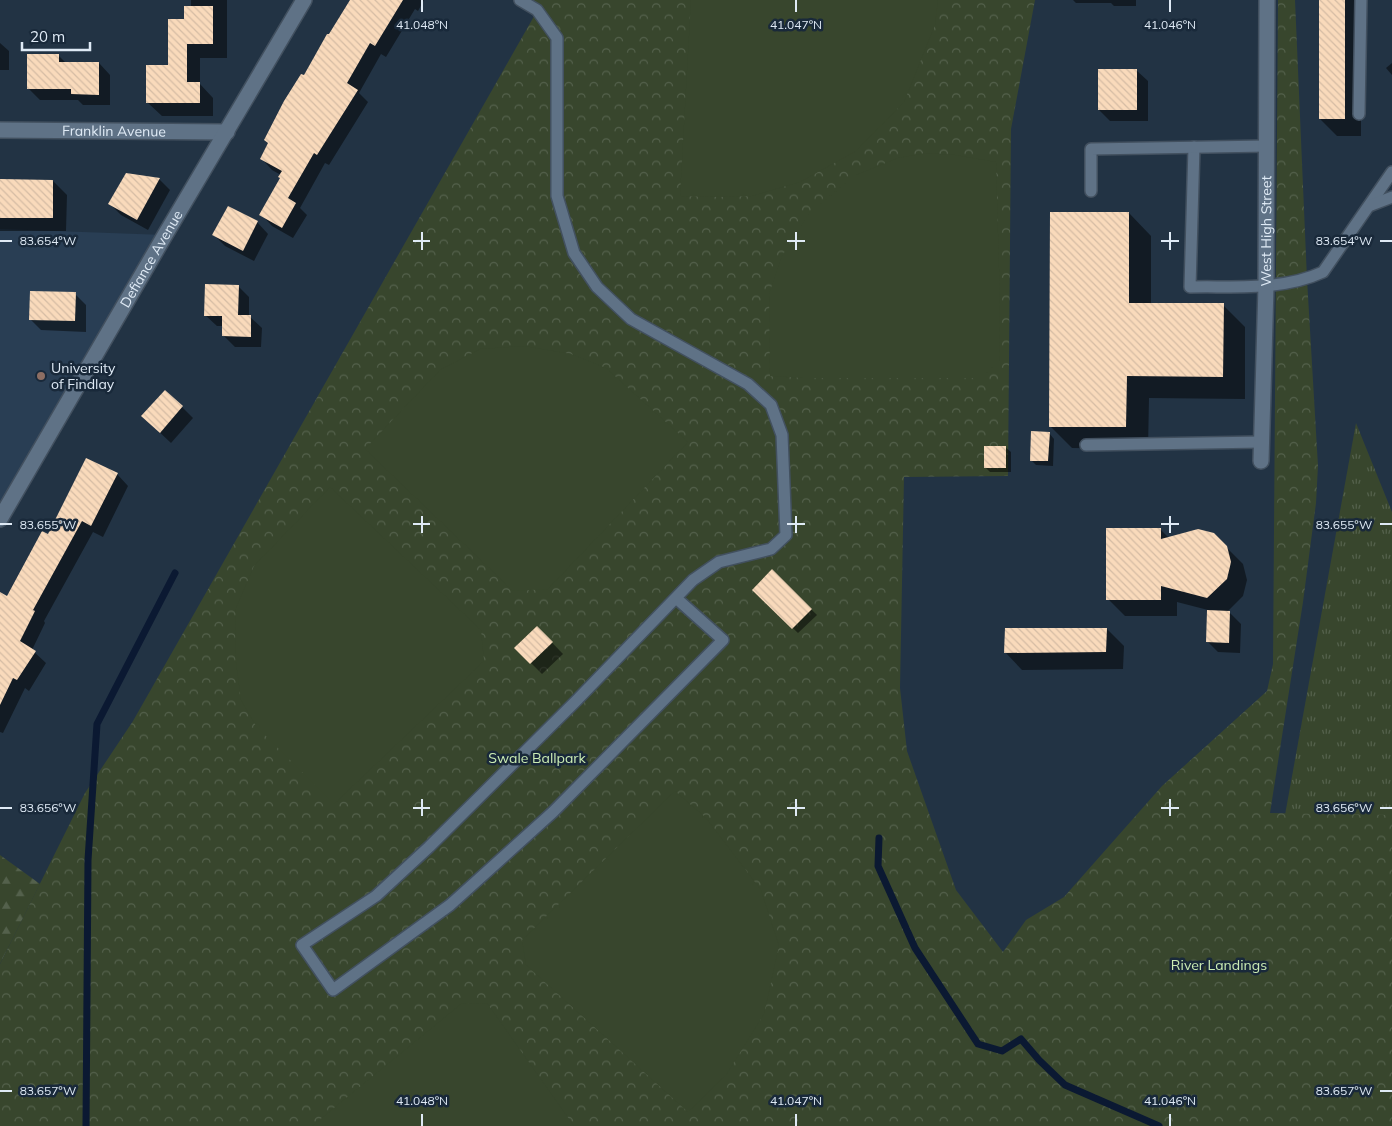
<svg xmlns="http://www.w3.org/2000/svg" width="1392" height="1126" viewBox="0 0 1392 1126" font-family="Mulish,sans-serif">
  <style>
    .built { fill: #293e54 }
    .grass { fill: url(#grass-tufts) }
    .forest { fill: url(#forest-firs) }
    .park { fill: url(#park-crowns) }
    .pitch { fill: #38462d }
    .shadow { fill: #0007 }
    .lines { fill: none; stroke-linecap: round; stroke-linejoin: round }
    .stream { stroke: #0b1932; stroke-width: 7 }
    .building { fill: url(#building-back-hatch) }
    .lane-casing { stroke: #42505f; stroke-width: 14 }
    .street-casing { stroke: #42505f; stroke-width: 18 }
    .secondary-casing { stroke: #42505f; stroke-width: 18 }
    .lane { stroke: #5f7286; stroke-width: 11 }
    .street { stroke: #5f7286; stroke-width: 15 }
    .secondary { stroke: #5f7286; stroke-width: 15 }
    .ticks { fill: none; stroke: #dfeaf5; stroke-width: 2 }
    .education-dot { fill: #8d6e63; stroke: #19293a; stroke-width: 2 }
    .labels { text-anchor: middle; dominant-baseline: central; stroke-width: 5; stroke-linejoin: round; paint-order: stroke }
    .street-label { font-size: 14px; fill: #dfeaf5; stroke: #19293a }
    .poi-label { font-size: 14px; fill: #dfeaf5; stroke: #19293a; text-anchor: start }
    .park-label { font-size: 14px; fill: #ccedb4; stroke: #19293a }
    .ticks-label { font-size: 12px; text-anchor: middle; fill: #dfeaf5; stroke: #19293a; stroke-width: 5; stroke-linejoin: round; paint-order: stroke }
  </style>
  <defs>
    <pattern id="grass-tufts" width="24" height="20" patternUnits="userSpaceOnUse" patternTransform="scale(1.25)"><rect width="24" height="20" fill="#38462d"/><path d="M3 7l-1-3M5 7V3M7 7l1-3M15 17l-1-3M17 17v-4M19 17l1-3" fill="none" stroke="#54614c"/></pattern>
    <pattern id="forest-firs" width="22" height="20" patternUnits="userSpaceOnUse" patternTransform="scale(1.25)"><rect width="22" height="20" fill="#38462d"/><path d="M5 1l3.5 6h-7zM16 11l3.5 6h-7z" fill="#54614c"/></pattern>
    <pattern id="park-crowns" width="20" height="18" patternUnits="userSpaceOnUse" patternTransform="scale(1.25)"><rect width="20" height="18" fill="#38462d"/><path d="M2 6a3 3 0 1 1 6 0M12 15a3 3 0 1 1 6 0" fill="none" stroke="#54614c"/></pattern>
    <pattern id="building-back-hatch" width="6" height="6" patternUnits="userSpaceOnUse" patternTransform="scale(1.25)"><rect width="6" height="6" fill="#f9dabb"/><path d="M-1 5l2 2M0 0l6 6M5-1l2 2" fill="none" stroke="#d5bca4"/></pattern>
  </defs>
  <rect width="100%" height="100%" fill="#234"/>
  <path class="built" d="M0,229L165,235L0,518Z"/>
  <path class="grass" d="M1356,423L1392,512V816L1285,815Z"/>
  <path class="forest" d="M0,855L40,884L0,964Z"/>
  <path class="park" d="M520,0H1035L1011,129L1008,476L904,477L900,688L907,751L956,890L1003,952L1026,920L1064,897L1162,786L1267,691L1273,664L1278,0H1295L1307,279L1318,466L1316,503L1303,602L1270,813L1392,815V1126H0V964L85,793L133,721L537,11Z"/>
  <g class="pitch">
    <path d="M691,0H938L935,25L904,102L856,151L800,182L752,196L719,197L680,196Z"/>
    <path d="M926,153L955,155L996,162L1000,304L999,362L980,378H803L770,376L769,294L782,256L810,212L856,175L898,158Z"/>
    <path d="M524,346L571,354L606,368L688,442L548,589L513,591L365,449L440,370L480,349Z"/>
    <path d="M330,487L481,630L484,661L334,804L256,726L241,700L235,655L236,608L254,566Z"/>
    <path d="M675,791L706,818L761,890L779,946L764,1014L726,1075L688,1112L526,965L522,940Z"/>
    <path d="M487,1003L574,1126H312L461,1004Z"/>
  </g>
  <g class="shadow">
    <path d="M191,0H227V58H200V84L213,98V116H162L148,103L169,66L191,8Z"/>
    <path d="M351,0H424L418,11L415,9L386,57L381,54L359,93L368,102L329,165L325,163L300,208L307,215L293,238L272,226L261,214L281,179V175L272,170L261,158L304,77Z"/>
    <path d="M1073,0H1136V6H1114L1111,3H1076Z"/>
    <path d="M1320,0H1361V136H1337L1320,119Z"/>
    <path d="M0,43L9,51V70H0V92Z"/>
    <path d="M59,56L66,63H99L110,75V105H83L78,100H40L29,89Z"/>
    <path d="M1392,63V75L1386,68Z"/>
    <path d="M1136,70L1148,81V121H1110L1099,110Z"/>
    <path d="M159,179L170,190L148,230L121,215L110,204Z"/>
    <path d="M0,180L53,181L67,195L66,231H0Z"/>
    <path d="M228,207L257,222L268,234L254,261L225,246L214,235Z"/>
    <path d="M1129,213L1151,236V304L1223,305L1245,327V399L1149,398L1148,449L1072,448L1050,426Z"/>
    <path d="M238,286L249,297V316L262,328L261,347H235L223,335L224,326H217L205,315Z"/>
    <path d="M75,294L86,305V332L41,330L30,319Z"/>
    <path d="M182,407L193,418L171,443L154,427Z"/>
    <path d="M1049,433L1054,439L1053,466L1036,465L1031,460Z"/>
    <path d="M1005,447L1011,452V472H990L985,467Z"/>
    <path d="M117,474L128,486L103,537L93,532L44,621L45,623L32,650L46,663L29,691L25,688L3,733L0,732V607L49,536Z"/>
    <path d="M1160,529L1169,538L1214,535L1243,564L1247,580L1243,596L1227,612H1229L1241,624L1240,653L1218,652L1207,641L1208,610L1177,602V616H1125L1108,599Z"/>
    <path d="M772,571L817,615L798,633L753,590Z"/>
    <path d="M537,627L563,654L542,674L516,648Z"/>
    <path d="M1107,629L1124,646L1123,669L1022,670L1006,653Z"/>
  </g>
  <g class="lines">
    <g class="stream">
      <path d="M879,838L878,866L915,948L978,1044L1002,1051L1021,1039L1039,1060L1065,1085L1159,1126"/>
      <path d="M86,1126L88,860L97,724L175,573"/>
    </g>
  </g>
  <g class="building">
    <path d="M350,0H403L375,46L370,43L347,83L358,90L317,155L314,153L288,198L296,203L282,228L259,215L280,178L278,177L282,171L260,159L268,143L264,140L284,101L301,74L304,75L327,34H329Z"/>
    <rect x="1319" y="0" width="26" height="119"/>
    <path d="M184,6H213V44H187V82H200V103H146V65H168V19H184Z"/>
    <path d="M27,54H59V62H99V95L71,94V89H27Z"/>
    <rect x="1098" y="69" width="39" height="41"/>
    <path d="M126,173L160,178L137,220L108,204Z"/>
    <path d="M0,179L53,180V218H0Z"/>
    <path d="M228,206L258,221L243,251L212,235Z"/>
    <path d="M1050,212H1129V303H1224L1223,377L1127,376L1126,427H1049Z"/>
    <path d="M205,284L239,285L238,315H251V337L222,336V316H204Z"/>
    <path d="M30,291L76,292L75,321L29,320Z"/>
    <path d="M165,390L183,406L160,433L141,416Z"/>
    <path d="M1031,431L1050,432L1048,461H1030Z"/>
    <rect x="984" y="446" width="22" height="22"/>
    <path d="M86,458L118,473L91,526L82,521L33,610L35,611L20,641L36,651L17,680L13,678L0,705V592L7,596L42,531L48,534Z"/>
    <path d="M1106,528H1161V539L1198,529L1214,533L1227,546L1231,562L1227,579L1207,598L1161,586V600H1106Z"/>
    <path d="M772,569L812,609L792,629L752,590Z"/>
    <path d="M1207,610L1230,611L1229,643L1206,642Z"/>
    <path d="M537,626L553,642L530,664L514,648Z"/>
    <path d="M1005,628H1107L1106,652L1004,653Z"/>
  </g>
  <g class="lines">
    <defs>
      <g id="lane">
        <path d="M520,0L537,10L557,38V196L574,253L597,287L631,319L748,384L771,405L782,435L786,535L771,549L719,562L693,580L576,701L429,847L376,896L302,945L333,990L450,905L553,812L723,640L676,598"/>
        <path d="M1359,114L1361,0"/>
        <path d="M1194,147L1190,287C1234,286 1282,291 1323,272L1392,172"/>
        <path d="M1091,191V149L1267,146"/>
        <path d="M1369,206L1392,197"/>
        <path d="M1086,445L1261,442"/>
      </g>
      <g id="street">
        <path id="s1" d="M0,130L227,132"/>
        <path id="s2" d="M1261,461L1266,286L1267,0"/>
      </g>
      <g id="secondary">
        <path id="s3" d="M0,519L165,235L304,0"/>
      </g>
    </defs>
    <use href="#lane" class="lane-casing"/>
    <use href="#street" class="street-casing"/>
    <use href="#secondary" class="secondary-casing"/>
    <use href="#lane" class="lane"/>
    <use href="#street" class="street"/>
    <use href="#secondary" class="secondary"/>
  </g>
  <path class="ticks" d="M422,0V12M796,0V12M1170,0V12M422,232V250M796,232V250M1170,232V250M0,241H12M413,241H430M787,241H805M1161,241H1179M1380,241H1392M422,516V533M796,516V533M1170,516V533M0,524H12M413,524H430M787,524H805M1161,524H1179M1380,524H1392M422,799V816M796,799V816M1170,799V816M0,808H12M413,808H430M787,808H805M1161,808H1179M1380,808H1392M0,1091H12M1380,1091H1392M422,1114V1126M796,1114V1126M1170,1114V1126"/>
  <circle class="education-dot" cx="41" cy="376" r="5"/>
  <g class="labels">
    <g class="street-label">
      <text stroke="none"><textPath href="#s1" startOffset="114">Franklin Avenue</textPath></text>
      <text stroke="none"><textPath href="#s2" startOffset="230">West High Street</textPath></text>
      <text stroke="none"><textPath href="#s3" startOffset="301">Defiance Avenue</textPath></text>
    </g>
    <g class="poi-label">
      <text x="51" y="368">University<tspan x="51" dy="16">of Findlay</tspan></text>
    </g>
    <g class="park-label">
      <text x="537" y="758">Swale Ballpark</text>
      <text x="1219" y="965">River Landings</text>
    </g>
  </g>
  <g class="ticks-label">
    <text x="422" y="29">41.048°N</text>
    <text x="796" y="29">41.047°N</text>
    <text x="1170" y="29">41.046°N</text>
    <text x="1344" y="245">83.654°W</text>
    <text x="48" y="245">83.654°W</text>
    <text x="1344" y="529">83.655°W</text>
    <text x="48" y="529">83.655°W</text>
    <text x="1344" y="812">83.656°W</text>
    <text x="48" y="812">83.656°W</text>
    <text x="1344" y="1095">83.657°W</text>
    <text x="48" y="1095">83.657°W</text>
    <text x="422" y="1105">41.048°N</text>
    <text x="796" y="1105">41.047°N</text>
    <text x="1170" y="1105">41.046°N</text>
  </g>
  <path d="M22 42v8h68v-8" fill="none" stroke="#dfeaf5" stroke-width="2.5"/>
  <text x="30" y="42" font-size="15" fill="#dfeaf5" stroke="#19293a" stroke-width="4" paint-order="stroke">20 m</text>
</svg>
